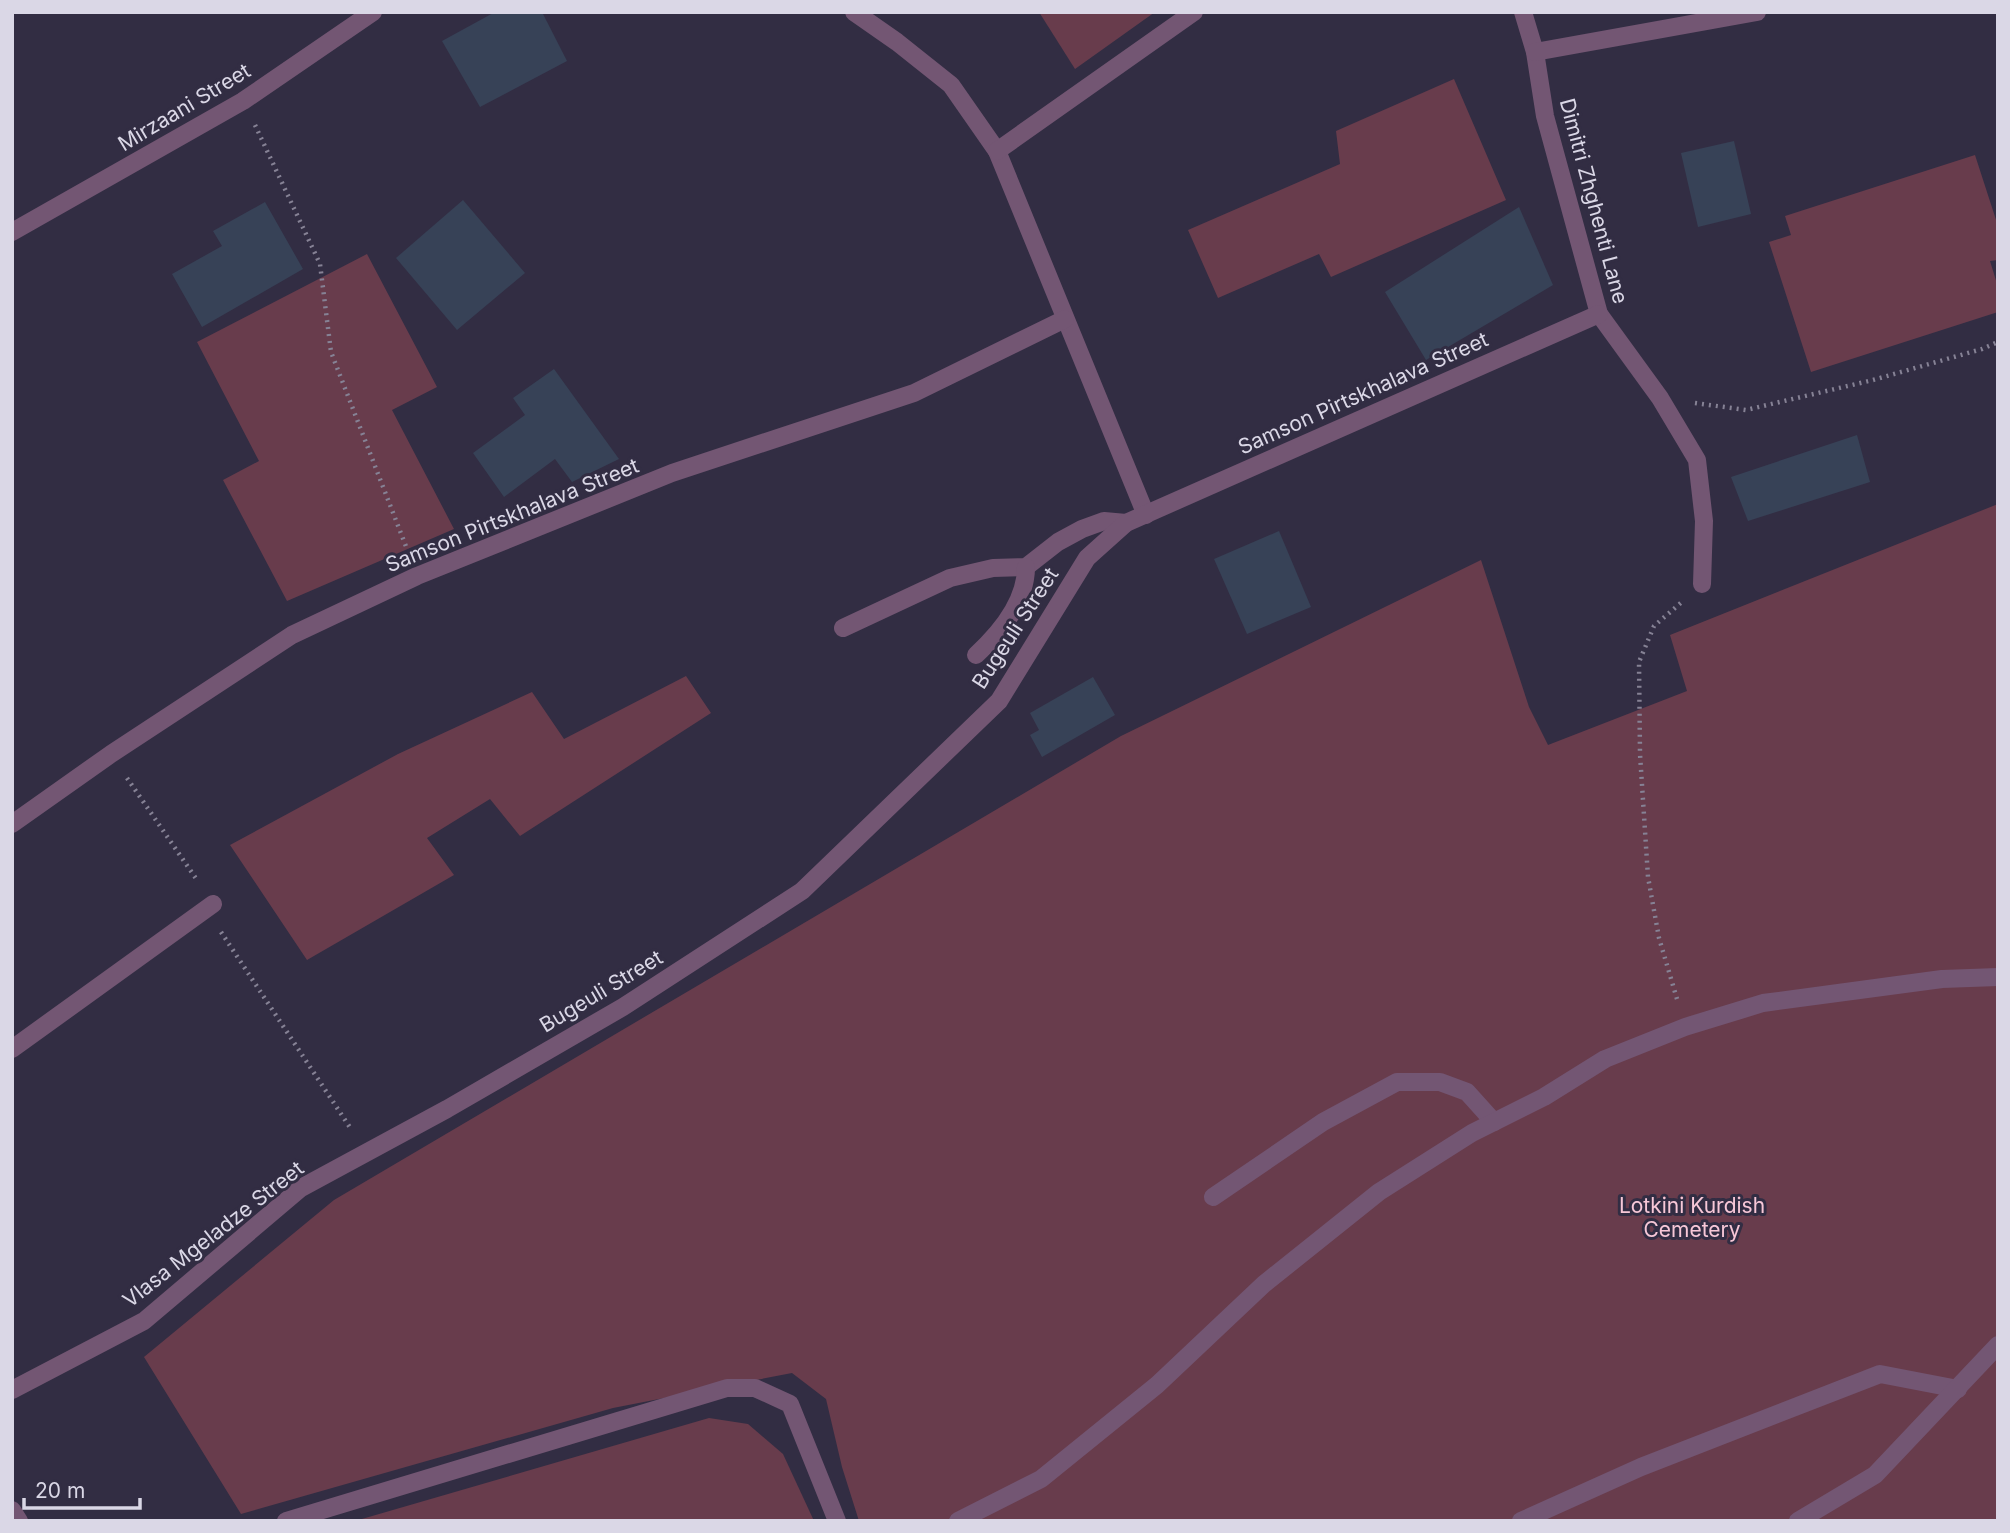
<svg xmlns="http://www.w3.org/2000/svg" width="2010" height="1533" viewBox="0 0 2010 1533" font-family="Inter,sans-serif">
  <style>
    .green { fill: #683c4c }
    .building { fill: #374257 }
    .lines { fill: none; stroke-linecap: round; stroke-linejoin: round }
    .path { stroke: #868295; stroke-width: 4.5; stroke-dasharray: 2 5; stroke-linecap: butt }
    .service { stroke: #735673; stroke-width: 18 }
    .minor { stroke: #735673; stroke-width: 18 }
    .labels { text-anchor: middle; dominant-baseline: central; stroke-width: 6; stroke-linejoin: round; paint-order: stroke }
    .street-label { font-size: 21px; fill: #dad7e6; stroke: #322d43 }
    .park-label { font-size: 21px; fill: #f7c7d7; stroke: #322d43 }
  </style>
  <rect width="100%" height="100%" fill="#322d43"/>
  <g class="green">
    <path d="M1039,12H1155L1075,69Z"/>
    <path d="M1454,79L1506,200L1331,277L1319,254L1218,298L1188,230L1340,164L1336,131Z"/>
    <path d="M1975,155L1998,226V260L1990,261L1998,287V312L1811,372L1769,242L1791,235L1785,216Z"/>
    <path d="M367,254L437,387L392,410L454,529L287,601L223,480L259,461L197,342Z"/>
    <path d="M1998,504V1521H859L842,1467L826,1399L792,1373L613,1408L241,1514L144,1357L334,1200L1121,736L1481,560L1529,707L1548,745L1687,691L1670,635Z"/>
    <path d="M686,676L711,713L520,836L490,799L427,838L454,875L307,960L230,845L398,754L532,692L564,739Z"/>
    <path d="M709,1418L748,1424L783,1454L814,1521H355Z"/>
  </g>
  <g class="building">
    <path d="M495,12H542L567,61L480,107L442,41Z"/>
    <path d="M1734,141L1751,214L1698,227L1681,153Z"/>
    <path d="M463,200L525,273L457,330L396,258Z"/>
    <path d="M265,202L303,269L202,327L172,274L222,246L213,231Z"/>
    <path d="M1519,207L1553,285L1426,360L1385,292Z"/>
    <path d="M554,369L619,459L572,482L555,459L504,497L473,453L525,415L513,398Z"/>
    <path d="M1857,435L1870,482L1748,521L1731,477Z"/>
    <path d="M1279,531L1311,607L1247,634L1214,559Z"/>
    <path d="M1093,677L1115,715L1042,757L1030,735L1039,730L1030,713Z"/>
  </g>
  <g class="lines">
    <g class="path">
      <path d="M255,125L320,264L331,352L407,549"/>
      <path d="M1695,403L1746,410L1873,380L1982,349L1998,342"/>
      <path d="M127,778L197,880"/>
      <path d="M221,932L351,1129"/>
      <path d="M1677,999L1659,938L1648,877L1640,754L1639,662L1654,626L1683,601"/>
    </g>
    <g class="service">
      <path d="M843,628L950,578L993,568L1026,567L1058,542L1082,529L1104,521L1126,523"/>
      <path d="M976,655C1001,632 1026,602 1026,567"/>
      <path d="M1213,1197L1323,1122L1397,1082H1440L1467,1092L1494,1122"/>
      <path d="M958,1521L1041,1479L1157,1385L1264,1284L1379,1192L1472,1133L1544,1097L1605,1059L1685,1027L1763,1003L1942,979L1998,977"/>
      <path d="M1521,1521L1641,1467L1880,1374L1958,1389"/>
      <path d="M1798,1521L1875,1475L1998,1345"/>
    </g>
    <g class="minor">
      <path d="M854,12L897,42L951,85L997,151L1146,515"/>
      <path d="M1523,12L1535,52L1545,116L1599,314L1660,398L1697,460L1704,521L1702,584"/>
      <path d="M1535,52L1757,12"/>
      <path d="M997,151L1194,12"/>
      <path d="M12,232L243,101L373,12"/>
      <path d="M12,824L111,754L292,635L417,576L672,473L914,393L1065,319"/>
      <path d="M12,1049L213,904"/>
      <path d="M12,1390L144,1321L301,1188L447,1109L623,1007L802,891L999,701L1087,558L1126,523L1599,314"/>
      <path d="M12,1510L19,1521"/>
      <path d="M286,1521L727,1388H755L790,1404L837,1521"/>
    </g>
  </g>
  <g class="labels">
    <g class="street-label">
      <text transform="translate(184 107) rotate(-31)">Mirzaani Street</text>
      <text transform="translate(1594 201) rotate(75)">Dimitri Zhghenti Lane</text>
      <text transform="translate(1363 393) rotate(-24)">Samson Pirtskhalava Street</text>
      <text transform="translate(512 515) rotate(-22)">Samson Pirtskhalava Street</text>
      <text transform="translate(1015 628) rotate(-57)">Bugeuli Street</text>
      <text transform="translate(601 991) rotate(-31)">Bugeuli Street</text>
      <text transform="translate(213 1234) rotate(-38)">Vlasa Mgeladze Street</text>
    </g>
    <g class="park-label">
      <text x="1692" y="1205">Lotkini Kurdish<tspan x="1692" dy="24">Cemetery</tspan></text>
    </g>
  </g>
  <rect width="2010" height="1533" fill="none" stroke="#dad7e6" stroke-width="28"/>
  <path d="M24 1498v10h116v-10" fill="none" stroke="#dad7e6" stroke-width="3.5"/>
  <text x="35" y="1498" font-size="21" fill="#dad7e6" stroke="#322d43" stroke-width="5" paint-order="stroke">20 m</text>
</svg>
